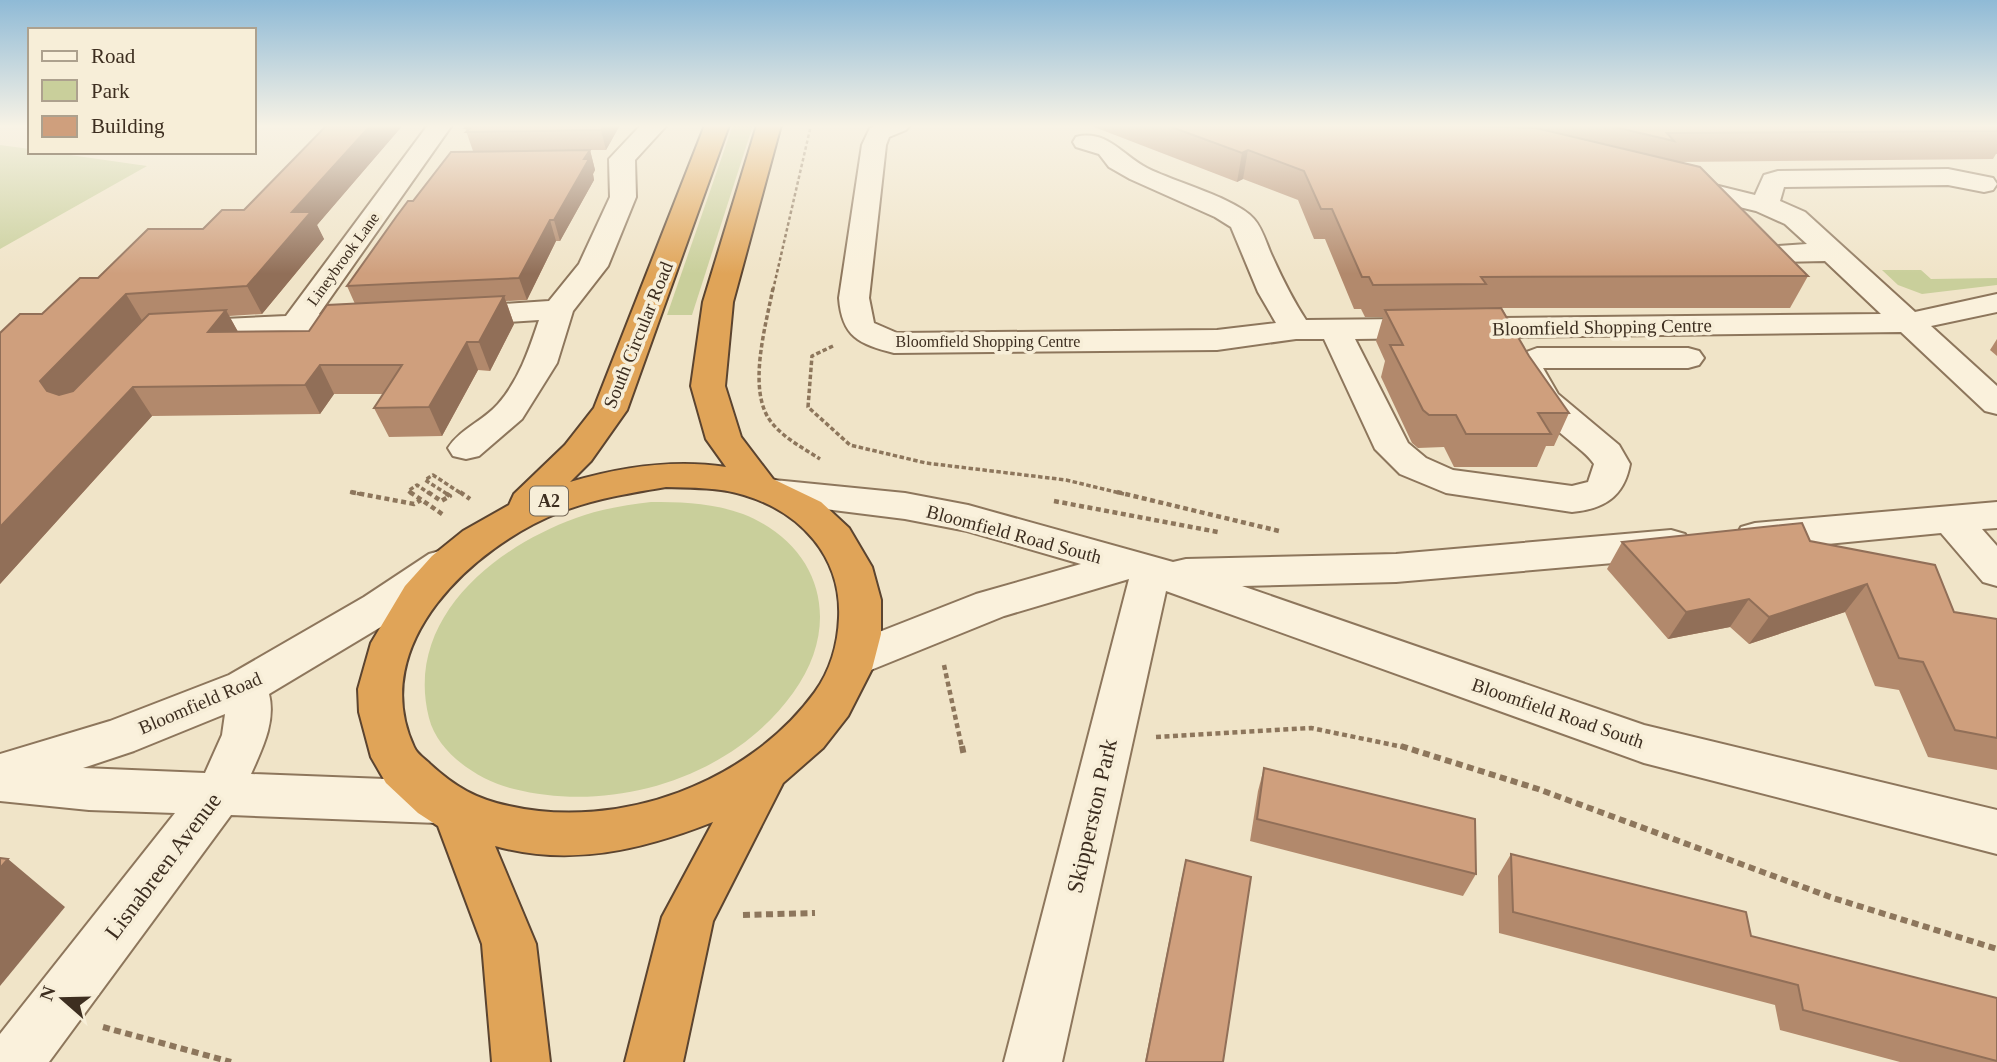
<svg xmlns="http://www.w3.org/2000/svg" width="1997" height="1062" viewBox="0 0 1997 1062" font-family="Georgia,serif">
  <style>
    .green { fill: #c9cf9b }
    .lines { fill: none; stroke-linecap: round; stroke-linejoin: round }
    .minor-casing { stroke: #8d765c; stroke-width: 4 }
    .highway-casing { stroke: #5b4430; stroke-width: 4 }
    .path-far3 { stroke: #8d765c; stroke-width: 2.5; stroke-dasharray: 3.5 2.5; stroke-linecap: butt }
    .path-far2 { stroke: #8d765c; stroke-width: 3.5; stroke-dasharray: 4.5 2.5; stroke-linecap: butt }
    .path-far1 { stroke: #8d765c; stroke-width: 4.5; stroke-dasharray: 5 3.5; stroke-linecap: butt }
    .path { stroke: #8d765c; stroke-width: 6; stroke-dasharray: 7 4.5; stroke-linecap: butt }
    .minor { fill: #faf1dc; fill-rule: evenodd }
    .highway { fill: #e0a458; fill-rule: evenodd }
    .wall { fill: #b2896c }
    .shaded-wall { fill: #916f58 }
    .building { fill: #cf9f7d; stroke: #916f58; stroke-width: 2 }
    .labels { text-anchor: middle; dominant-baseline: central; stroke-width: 7; stroke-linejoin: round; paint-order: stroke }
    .far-street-label { font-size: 16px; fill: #3d2e20; stroke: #f7eed8 }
    .shield { fill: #f7eed8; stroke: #756857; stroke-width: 2 }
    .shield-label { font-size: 18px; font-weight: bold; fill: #3d2e20 }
    .street-label { font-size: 19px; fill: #3d2e20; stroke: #f7eed8 }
    .near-street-label { font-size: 23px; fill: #3d2e20; stroke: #f7eed8 }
  </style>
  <rect width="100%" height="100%" fill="#f0e4c8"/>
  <g class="green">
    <path d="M733,125H753L692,315H667Z"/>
    <path d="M0,145L30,149V152H49L147,166L0,249Z"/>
    <path d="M1882,270H1921L1931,279L1997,278V285L1922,294L1898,285Z"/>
    <path d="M651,502C682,502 713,503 743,514C822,545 843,625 793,693C732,778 613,814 514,789C480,781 438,754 429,718C404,620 493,548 576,518C600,509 626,505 651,502Z"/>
  </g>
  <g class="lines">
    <defs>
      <g id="minor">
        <path d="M428,125H452L319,314L367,312L378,314L382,321L378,328L182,339L171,337L166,330L171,323L182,321L286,316Z"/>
        <path d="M641,125H667L635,160L636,197L608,266L573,311L557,363L522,419L479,456L466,459L453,456L448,448C460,429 483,421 498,404C519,380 529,350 539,320L458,325L447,323L443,316L447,309L458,307L549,301L579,264L610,197L609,159Z"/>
        <path d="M877,125H910L906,130L889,137L886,145L869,298L874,323L897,333L1217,330L1276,323L1258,292L1231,227L1215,217L1130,179L1109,167L1099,154L1076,147L1073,142L1076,137C1107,129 1123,156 1147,168C1174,182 1236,198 1254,219C1263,229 1267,246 1273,258C1283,280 1293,300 1306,320L1881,314L1825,261L1775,262L1765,259L1761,253L1765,247L1807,244L1785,224L1756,211L1669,190L1665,184L1669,178L1678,176L1755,195L1764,175L1778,171L1948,169L1993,178L1997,184L1993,190L1984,192L1948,185L1784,187L1780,201L1805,212L1915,312L1997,294V312L1931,326L1997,386V414L1985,411L1901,332L1355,339L1408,443L1426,458L1453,470L1572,486L1588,482L1594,464C1588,455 1578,448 1570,441C1544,420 1518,397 1509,364L1513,357L1537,348H1688L1699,351L1704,358L1699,365L1688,368H1543L1558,394L1619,445L1630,464C1624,497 1604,509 1572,512L1446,493L1400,474L1375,449L1324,339H1296L1217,350L894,353C859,344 842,337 839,298L862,145L870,128Z"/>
        <path d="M774,480L905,493L968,505L1173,562L1186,559L1396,554L1671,530L1685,534L1690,544L1685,554L1671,558L1396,582L1242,586L1644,725L1997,810V854L1644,763L1166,591L1062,1062H1004L1129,579L1004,616L856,676L841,671L834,659L841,647L976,594L1081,564L967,531L905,519L761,501L755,492L761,483Z"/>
        <path d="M1997,502V528L1982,529L1997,546V586L1983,582L1941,533L1755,551L1741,547L1736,537L1741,527L1755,523Z"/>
        <path d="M443,550L457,554L463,564L457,574L394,619L269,694C276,722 262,749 251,774L437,781L454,787L461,802L454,817L437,823L231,815L49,1062H0V1034L175,813L89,810L0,801V754L110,721L229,675L364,597L429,554ZM225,714L222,735L205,773L83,768L134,751Z"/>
      </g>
      <path id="highway" d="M705,125H729L627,410L591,461L570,482C621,467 673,459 726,467L706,439L691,386L703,302L757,125H781L733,302L725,386L741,437L773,479L821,502L849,528L872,567L881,600V634L872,669L848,716L823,748L783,783L713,921L683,1062H625L662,917L713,822C642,850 570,867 495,846L536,944L550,1062H492L482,944L438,826L418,813L386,783L371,757L359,712L358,689L371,643L405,586L432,556L463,531L509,505L514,494L565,445L594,408ZM666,487C692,488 719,487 744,495C801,512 842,557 839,618C838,644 830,671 815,692C749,783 619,831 509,806C476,799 455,787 430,764C425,759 417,754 414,747C366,644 474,546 560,512C594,499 630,493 666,487Z"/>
    </defs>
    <use href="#minor" class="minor-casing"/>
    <use href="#highway" class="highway-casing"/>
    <path class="path-far3" d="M773,290L811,125"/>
    <g class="path-far2">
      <path d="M773,288C766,325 746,392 772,423C784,438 803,448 820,459"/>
      <path d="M833,346L812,356L808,407L850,445L926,463L1066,480L1124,494"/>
      <path d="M350,492L360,494"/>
      <path d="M412,494L408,491L417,485L430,494"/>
      <path d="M447,494L425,480L433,475L462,494"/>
    </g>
    <g class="path-far1">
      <path d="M351,492L414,504L421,500"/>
      <path d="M410,492L445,516"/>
      <path d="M428,492L441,501L450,496L444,492"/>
      <path d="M460,492L470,499"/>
      <path d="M1117,492L1279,531"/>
      <path d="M1054,501L1218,532"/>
      <path d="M944,665L962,748"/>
      <path d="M1156,737L1311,728L1408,748"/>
    </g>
    <g class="path">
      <path d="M962,746L964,756"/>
      <path d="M1401,746L1538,789L1833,898L1997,949"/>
      <path d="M743,915L815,913"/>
      <path d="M103,1027L231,1062"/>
    </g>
    <use href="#minor" class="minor"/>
    <use href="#highway" class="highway"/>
  </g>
  <g class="wall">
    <path d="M327,125H403L317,225L324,239L262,314L229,316L238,332L309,331L355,304L347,286L413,201L473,151L465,128L620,125L606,150H590L595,170L593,174L594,180L560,241H556L527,300L506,301L514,324L490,371L478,370L442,436L389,437L374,408L384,394H334L320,414L152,416L0,584V333L42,314L98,278L244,210Z"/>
    <path d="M1089,125H1997V154H1996L1993,159L1677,162L1808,276L1790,308H1502L1529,356L1569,413L1554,446H1546L1537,467H1454L1444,447L1418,448L1412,443L1381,377L1385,361L1376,341L1383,317H1365L1361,309H1354L1325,239H1314L1298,200L1243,179L1237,182Z"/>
    <path d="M1997,339V356L1990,350Z"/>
    <path d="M1810,541L1954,612L1997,619V770L1928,757L1899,690L1875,686L1845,612L1749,644L1730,627L1668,639L1607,569L1622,542Z"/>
    <path d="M1264,768L1476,874L1463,896L1250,841L1258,791Z"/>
    <path d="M1511,854L1751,936L1997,998V1062H1900L1780,1030L1775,1005L1499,933L1498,876Z"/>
    <path d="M1186,860L1223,1062H1145L1181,881Z"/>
  </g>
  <g class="shaded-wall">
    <path d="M371,125H403L317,225L324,239L262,314L247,286L292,212Z"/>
    <path d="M604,125H620L606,150L601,130Z"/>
    <path d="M590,150L595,170L593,174L594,180L560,241L554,220Z"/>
    <path d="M1248,150L1243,179L1237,182L1242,153Z"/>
    <path d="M550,220L556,241L527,300L519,278Z"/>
    <path d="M126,294L143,322L61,410L40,381Z"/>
    <path d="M504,296L514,324L490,371L479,342Z"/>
    <path d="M226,310L242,339L208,332Z"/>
    <path d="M467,342L478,370L442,436L429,407Z"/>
    <path d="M320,365L334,394L320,414L305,385Z"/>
    <path d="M133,387L152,416L0,584V527Z"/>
    <path d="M1867,584L1845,612L1749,644L1769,617Z"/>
    <path d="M1749,599L1730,627L1668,639L1686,612Z"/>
    <path d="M8,859L65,907L0,986V868Z"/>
  </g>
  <g class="building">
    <path d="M327,125H371L292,212H311L247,286L126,294L40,381L47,391L59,395L73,391L149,314L226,310L208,332L309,331L327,305L504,296L479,342H467L429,407L374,408L402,365H320L305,385L133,387L0,527V333L20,314H42L80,278H98L148,229H203L222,210H244Z"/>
    <path d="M467,125H604L601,130L466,132L470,128H465Z"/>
    <path d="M1166,125H1446L1536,128L1700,167L1808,276L1481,277L1486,284L1373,285L1369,277H1362L1332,209H1321L1304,171L1248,150L1242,153Z"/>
    <path d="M1606,125H1997V131L1667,133L1674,141Z"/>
    <path d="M590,150L584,159H589L554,220H550L519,278L347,286L396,217L408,201H413L451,152Z"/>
    <path d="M1501,308L1529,356L1569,413H1538L1551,434H1466L1456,415H1429L1423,410L1390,345H1403L1385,310Z"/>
    <path d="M1802,523L1810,541L1935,565L1954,612L1997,619V738L1955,730L1923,662L1899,658L1867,584L1769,617L1749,599L1686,612L1622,542Z"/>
    <path d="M1264,768L1475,819L1476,874L1257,819Z"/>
    <path d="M1511,854L1746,912L1751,936L1997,998V1061L1803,1010L1798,985L1513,912Z"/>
    <path d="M0,858L8,859L0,868Z"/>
    <path d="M1186,860L1251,877L1223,1062H1146Z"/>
  </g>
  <linearGradient id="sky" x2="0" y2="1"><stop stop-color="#8fbad6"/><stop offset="0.46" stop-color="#f8f3e6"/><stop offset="1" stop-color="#f8f3e6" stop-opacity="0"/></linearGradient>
  <rect width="1997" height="274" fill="url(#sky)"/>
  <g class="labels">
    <g class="far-street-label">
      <text transform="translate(343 259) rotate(-54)">Lineybrook Lane</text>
      <text x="988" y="341">Bloomfield Shopping Centre</text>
    </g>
    <rect class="shield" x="530" y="486.5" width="38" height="29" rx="5"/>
    <g class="shield-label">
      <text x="549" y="501">A2</text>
    </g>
    <g class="street-label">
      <text transform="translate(1602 327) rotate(-1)">Bloomfield Shopping Centre</text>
      <text transform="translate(638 335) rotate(-68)">South Circular Road</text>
      <text transform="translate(1014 534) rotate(15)">Bloomfield Road South</text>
      <text transform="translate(200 703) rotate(-23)">Bloomfield Road</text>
      <text transform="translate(1558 713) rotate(19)">Bloomfield Road South</text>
    </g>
    <g class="near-street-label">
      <text transform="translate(1092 816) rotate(-77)">Skipperston Park</text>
      <text transform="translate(163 866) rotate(-53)">Lisnabreen Avenue</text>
    </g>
  </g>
  <rect x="28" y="28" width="228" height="126" fill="#f7eed8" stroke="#ada18e" stroke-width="2"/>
  <rect x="42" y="51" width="35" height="10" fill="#faf1dc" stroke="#ada18e" stroke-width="2"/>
  <text x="91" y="63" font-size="21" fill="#3d2e20">Road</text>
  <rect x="42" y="80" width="35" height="21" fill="#c9cf9b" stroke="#ada18e" stroke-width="2"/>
  <text x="91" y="98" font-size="21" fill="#3d2e20">Park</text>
  <rect x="42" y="116" width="35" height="21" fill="#cf9f7d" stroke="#ada18e" stroke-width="2"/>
  <text x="91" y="133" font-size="21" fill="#3d2e20">Building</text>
  <g transform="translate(63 999) rotate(290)" stroke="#f7eed8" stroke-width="5" paint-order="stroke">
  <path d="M0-5L12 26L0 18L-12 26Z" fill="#3d2e20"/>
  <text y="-10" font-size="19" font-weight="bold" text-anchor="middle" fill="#3d2e20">N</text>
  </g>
</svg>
